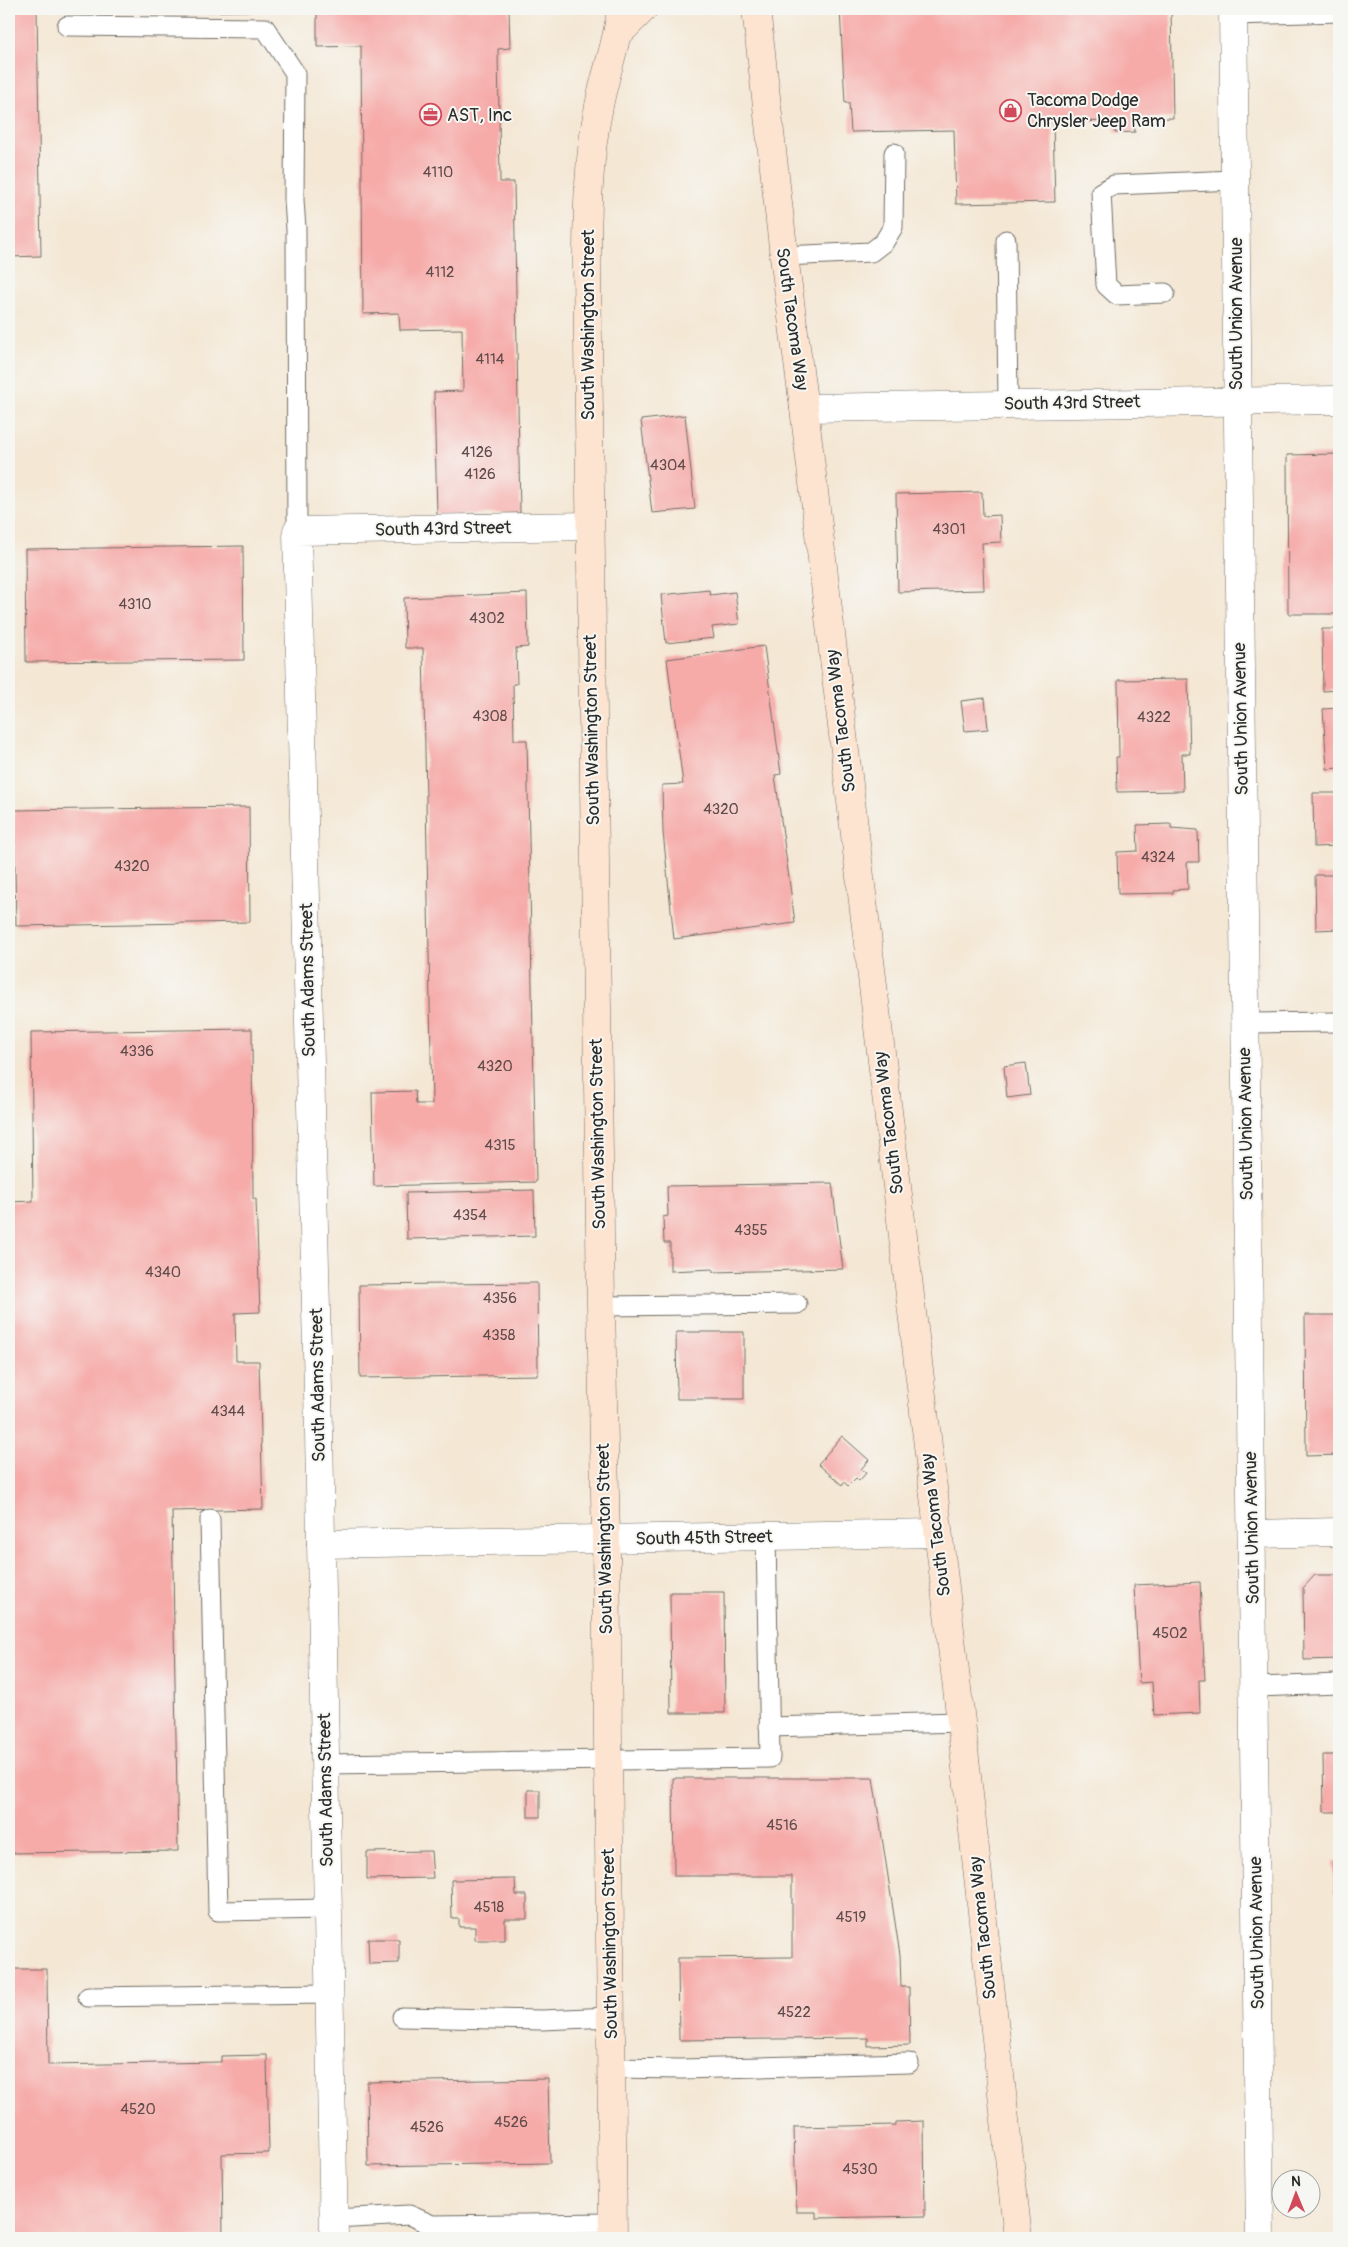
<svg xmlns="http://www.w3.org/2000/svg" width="1348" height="2247" viewBox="0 0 1348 2247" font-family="Pangolin,sans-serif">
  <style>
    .building { fill: #f6aba9 }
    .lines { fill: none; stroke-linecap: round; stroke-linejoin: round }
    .lane-casing { stroke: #716d66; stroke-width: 21 }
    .street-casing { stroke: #716d66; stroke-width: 29 }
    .secondary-casing { stroke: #716d66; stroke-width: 29 }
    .lane { stroke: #fff; stroke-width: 19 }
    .street { stroke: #fff; stroke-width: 28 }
    .secondary { stroke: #fde4d0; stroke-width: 28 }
    .labels { text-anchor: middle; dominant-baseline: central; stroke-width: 4; stroke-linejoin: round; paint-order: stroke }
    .number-label { font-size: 15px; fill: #5e4b4a }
    .poi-label { font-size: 18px; fill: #2b2b2b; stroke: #f6f6f2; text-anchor: start }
    .street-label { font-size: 18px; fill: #2b2b2b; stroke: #f6f6f2 }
  </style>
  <rect width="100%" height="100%" fill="#f6f6f2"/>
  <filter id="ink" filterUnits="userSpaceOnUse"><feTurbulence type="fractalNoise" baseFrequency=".02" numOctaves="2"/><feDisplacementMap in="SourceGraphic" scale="10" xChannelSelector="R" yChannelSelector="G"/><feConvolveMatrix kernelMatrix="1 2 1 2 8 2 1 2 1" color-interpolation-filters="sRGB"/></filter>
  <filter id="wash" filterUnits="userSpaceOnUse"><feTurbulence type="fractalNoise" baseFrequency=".0096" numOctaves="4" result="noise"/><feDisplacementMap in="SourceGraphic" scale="20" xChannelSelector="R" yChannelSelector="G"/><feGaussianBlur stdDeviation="1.12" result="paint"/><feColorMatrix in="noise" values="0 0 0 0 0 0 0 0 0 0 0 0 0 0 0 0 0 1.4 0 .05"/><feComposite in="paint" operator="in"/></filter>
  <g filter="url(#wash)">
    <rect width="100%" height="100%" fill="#f4e7d4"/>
    <g id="blocks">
      <g class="building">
        <path d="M9,9H37L41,256L9,257Z"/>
        <path d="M144,9H297V10L144,13Z"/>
        <path d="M317,9H509L510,48L498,49L500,182H514L520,513L437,515L434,392L463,391L462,329L400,330L399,313L363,314L361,46L317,47Z"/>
        <path d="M840,9H1171L1173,118L1134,119L1135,132L1115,133V121L1053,122L1055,202L956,204L954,130L851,132L849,103H845Z"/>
        <path d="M685,415L695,509L652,513L641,420Z"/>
        <path d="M1339,454V614H1288L1287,455Z"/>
        <path d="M982,492L983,516L1000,515L1001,542L982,543L984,590L898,592L896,494Z"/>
        <path d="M243,546L244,660L26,662L25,549Z"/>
        <path d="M709,590L710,595L735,592L739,624L712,627L714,638L666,643L661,595Z"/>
        <path d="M527,593L528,647L516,648L517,684H513L514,740H527L536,1182L374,1186L372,1092L415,1091L416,1104H432L423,648H405L404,598Z"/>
        <path d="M1322,629H1339V690L1323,691Z"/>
        <path d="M764,646L781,774L775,775L795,923L674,939L663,832L662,785L683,784L667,659Z"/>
        <path d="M1188,679L1190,754H1182L1183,791L1117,792L1116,757H1119L1118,680Z"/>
        <path d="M985,698L988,729L965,731L961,701Z"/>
        <path d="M1339,708V768L1327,769L1323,709Z"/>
        <path d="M1313,793H1339V846L1314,847Z"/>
        <path d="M249,807L250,922L16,926L14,810Z"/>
        <path d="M1171,824V828L1198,830L1199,862H1187L1188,889L1173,890V893L1118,894L1117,852L1138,851L1137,825Z"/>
        <path d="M1315,875H1339V929L1316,930Z"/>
        <path d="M252,1029L253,1199H256L260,1312L235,1313L236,1361H259L263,1509L172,1511L178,1851L9,1853V1202L33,1201L31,1032Z"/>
        <path d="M1026,1063L1030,1095L1007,1098L1004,1066Z"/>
        <path d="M832,1183L843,1269L713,1272V1269L670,1271V1243H664L663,1217L668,1216L667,1186Z"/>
        <path d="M534,1190L535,1236L407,1239L406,1193Z"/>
        <path d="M537,1283L538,1375L360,1378L359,1285Z"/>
        <path d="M1305,1315H1339V1455L1306,1456Z"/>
        <path d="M676,1332H744V1399H677Z"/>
        <path d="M842,1436L869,1460L861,1469L866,1473L859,1481L856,1478L848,1486L844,1482L842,1485L818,1464Z"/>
        <path d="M1315,1575H1339V1659L1304,1660L1303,1588Z"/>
        <path d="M1200,1582L1205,1680H1199L1200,1713L1154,1715L1152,1682L1139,1683L1134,1585Z"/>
        <path d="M670,1592H724L725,1713H671Z"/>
        <path d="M1323,1755H1339V1812H1324Z"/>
        <path d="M673,1778H873L900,1955L901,1987H909L910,2045L868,2046V2038L679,2040L678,1958L792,1957V1876H674Z"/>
        <rect x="528" y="1790" width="12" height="27"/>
        <path d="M431,1851L433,1878L367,1879V1852Z"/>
        <path d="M1333,1862H1339V1893H1334Z"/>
        <path d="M515,1879L516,1895H527V1919H505V1940H475V1927H459V1919H452L451,1880Z"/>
        <path d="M368,1939H399V1963L369,1964Z"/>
        <path d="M9,1969H47L48,2065L221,2062V2056L267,2055L269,2153L222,2154L223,2238H9Z"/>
        <path d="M548,2079L550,2163L368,2166L367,2082Z"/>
        <path d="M924,2121L925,2216L816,2218V2212H796L794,2127L896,2125V2122Z"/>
      </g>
    </g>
  </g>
  <g filter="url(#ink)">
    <use href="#blocks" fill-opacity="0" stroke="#716d66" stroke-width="1"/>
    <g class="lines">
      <defs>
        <g id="lane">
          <path d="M1233,15L1339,12"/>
          <path d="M67,26L265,28L295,73L294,200L296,229L297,531"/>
          <path d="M1006,240L1008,404"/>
          <path d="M784,256L871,252L884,242L893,227L894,153"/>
          <path d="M1165,293L1117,295L1106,285L1101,192L1114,185L1235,180"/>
          <path d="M1245,1023L1339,1022"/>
          <path d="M601,1306L797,1304"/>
          <path d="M210,1519L218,1911L328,1909"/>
          <path d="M1254,1687L1339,1684"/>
          <path d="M769,1727L961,1722"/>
          <path d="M325,1764L770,1758L766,1536"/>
          <path d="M88,1997L329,1994"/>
          <path d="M402,2017L542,2020L611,2017"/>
          <path d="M612,2068L681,2069L909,2063"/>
          <path d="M334,2219L409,2215L432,2225L613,2223"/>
        </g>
        <g id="street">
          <path d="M1233,9L1260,2238"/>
          <path d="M804,408L1339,400"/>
          <path d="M1252,1534L1339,1532"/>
          <path d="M321,1544L937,1533"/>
          <path d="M334,2238L319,1432L297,531L589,526"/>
        </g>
        <g id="secondary">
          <path d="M756,9L784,256L804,408L961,1722L1018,2238"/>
          <path d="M618,34L643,9"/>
          <path d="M613,2238L606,1540L601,1306L587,267C587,214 588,158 599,106C605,73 618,42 621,9"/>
        </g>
      </defs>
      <use href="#lane" class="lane-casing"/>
      <use href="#street" class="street-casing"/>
      <use href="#secondary" class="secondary-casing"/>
      <use href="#lane" class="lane"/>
      <use href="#street" class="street"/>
      <use href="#secondary" class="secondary"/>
    </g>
  </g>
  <defs>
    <symbol id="shop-ring" viewBox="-11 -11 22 22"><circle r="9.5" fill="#f6f6f2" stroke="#d1495b" stroke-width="1.5"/><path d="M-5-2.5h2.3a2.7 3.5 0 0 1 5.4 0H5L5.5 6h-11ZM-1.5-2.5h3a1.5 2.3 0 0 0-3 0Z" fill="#d1495b"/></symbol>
    <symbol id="office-ring" viewBox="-11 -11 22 22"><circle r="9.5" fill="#f6f6f2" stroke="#d1495b" stroke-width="1.5"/><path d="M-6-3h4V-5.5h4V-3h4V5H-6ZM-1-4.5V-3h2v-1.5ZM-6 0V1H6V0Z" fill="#d1495b"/></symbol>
  </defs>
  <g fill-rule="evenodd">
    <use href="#shop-ring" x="998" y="98" width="25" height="25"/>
    <use href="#office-ring" x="418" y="102" width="25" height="25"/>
  </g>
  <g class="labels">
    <g class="number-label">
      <text x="438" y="172">4110</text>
      <text x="440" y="272">4112</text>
      <text x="490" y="359">4114</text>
      <text x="477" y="452">4126</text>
      <text x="668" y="465">4304</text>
      <text x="480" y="474">4126</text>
      <text x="949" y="529">4301</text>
      <text x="135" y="604">4310</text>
      <text x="487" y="618">4302</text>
      <text x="490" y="716">4308</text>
      <text x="1154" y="717">4322</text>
      <text x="721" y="809">4320</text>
      <text x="1158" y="857">4324</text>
      <text x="132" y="866">4320</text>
      <text x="137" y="1051">4336</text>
      <text x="495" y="1066">4320</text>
      <text x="500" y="1145">4315</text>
      <text x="470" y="1215">4354</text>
      <text x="751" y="1230">4355</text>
      <text x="163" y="1272">4340</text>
      <text x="500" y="1298">4356</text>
      <text x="499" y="1335">4358</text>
      <text x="228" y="1411">4344</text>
      <text x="1170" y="1633">4502</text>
      <text x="782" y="1825">4516</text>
      <text x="489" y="1907">4518</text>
      <text x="851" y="1917">4519</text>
      <text x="794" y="2012">4522</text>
      <text x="138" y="2109">4520</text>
      <text x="511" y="2122">4526</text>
      <text x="427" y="2127">4526</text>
      <text x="860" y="2169">4530</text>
    </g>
    <g class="poi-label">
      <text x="1027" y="100">Tacoma Dodge<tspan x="1027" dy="21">Chrysler Jeep Ram</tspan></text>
      <text x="447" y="115">AST, Inc</text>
    </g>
    <g class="street-label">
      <text transform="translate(1236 314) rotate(-90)">South Union Avenue</text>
      <text transform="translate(792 319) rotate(82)">South Tacoma Way</text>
      <text transform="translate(588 325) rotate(-90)">South Washington Street</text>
      <text transform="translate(1072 403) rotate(-1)">South 43rd Street</text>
      <text transform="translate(443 529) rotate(-1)">South 43rd Street</text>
      <text transform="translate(1241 719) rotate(-91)">South Union Avenue</text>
      <text transform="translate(841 721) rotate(-97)">South Tacoma Way</text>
      <text transform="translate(592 730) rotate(-91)">South Washington Street</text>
      <text transform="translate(308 980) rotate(-91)">South Adams Street</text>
      <text transform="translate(889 1123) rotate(-97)">South Tacoma Way</text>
      <text transform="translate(1246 1124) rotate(-91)">South Union Avenue</text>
      <text transform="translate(598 1134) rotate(-91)">South Washington Street</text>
      <text transform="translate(318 1385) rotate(-91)">South Adams Street</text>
      <text transform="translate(936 1525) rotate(-97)">South Tacoma Way</text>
      <text transform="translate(1252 1528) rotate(-91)">South Union Avenue</text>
      <text transform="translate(704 1538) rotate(-1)">South 45th Street</text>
      <text transform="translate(605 1539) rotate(-91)">South Washington Street</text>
      <text transform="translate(326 1790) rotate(-91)">South Adams Street</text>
      <text transform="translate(983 1928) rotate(-96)">South Tacoma Way</text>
      <text transform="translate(1257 1933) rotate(-91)">South Union Avenue</text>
      <text transform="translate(610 1944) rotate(-91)">South Washington Street</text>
    </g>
  </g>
  <rect width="1348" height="2247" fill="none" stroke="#f6f6f2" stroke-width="30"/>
  <g transform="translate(1296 2194) rotate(359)"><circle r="24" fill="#f6f6f2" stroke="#a5a5a2"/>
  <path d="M0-4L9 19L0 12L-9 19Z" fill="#d1495b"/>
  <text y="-8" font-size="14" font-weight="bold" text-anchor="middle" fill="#2b2b2b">N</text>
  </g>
</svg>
